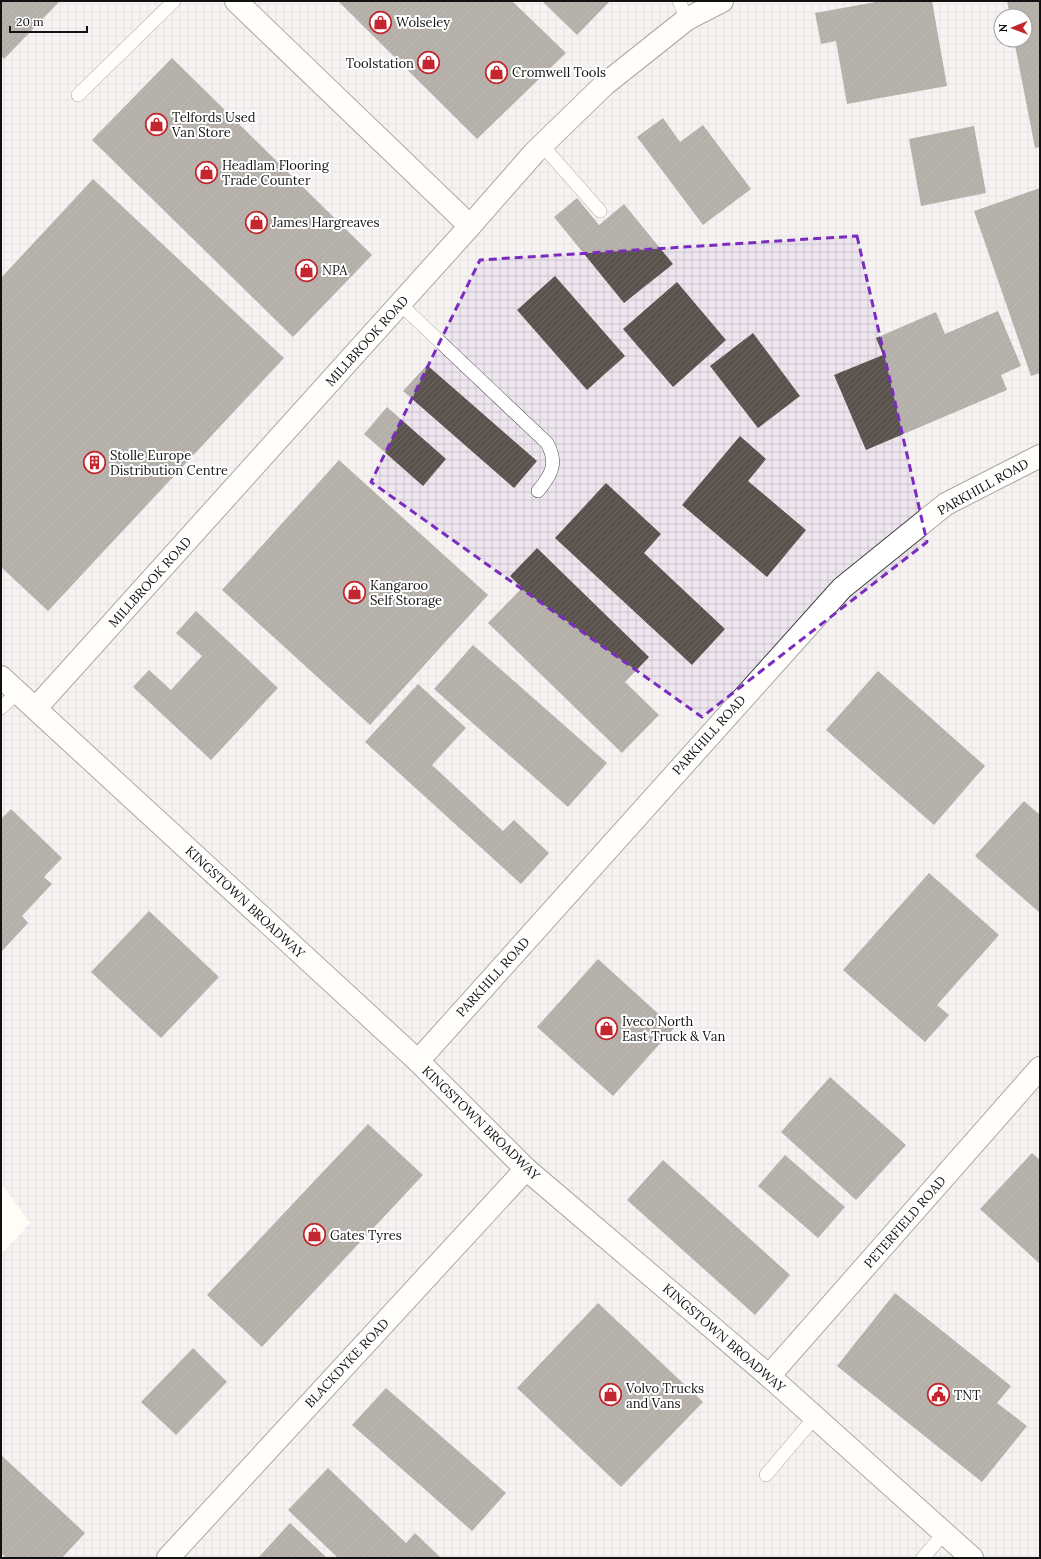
<svg xmlns="http://www.w3.org/2000/svg" width="1041" height="1559" viewBox="0 0 1041 1559" font-family="Lora,serif">
  <style>
    .industrial { fill: url(#industrial-grid); fill-rule: evenodd }
    .building { fill: url(#building-hatch) }
    .lines { fill: none; stroke-linecap: round; stroke-linejoin: round }
    .lane-casing { stroke: #444; stroke-width: 14 }
    .street-casing { stroke: #444; stroke-width: 24 }
    .lane { stroke: #fff; stroke-width: 13 }
    .street { stroke: #fff; stroke-width: 22 }
    .marked { fill: none; stroke: #7b2cbf; stroke-width: 3; stroke-dasharray: 8 5; stroke-linejoin: round }
    .labels { text-anchor: middle; dominant-baseline: central; stroke-width: 4; stroke-linejoin: round; paint-order: stroke }
    .poi-label { font-size: 13px; fill: #111; stroke: #fff; text-anchor: start }
    .street-label { font-size: 13px; fill: #111; stroke: #fff }
  </style>
  <defs>
    <pattern id="industrial-grid" width="8" height="8" patternUnits="userSpaceOnUse"><rect width="8" height="8" fill="#eee6ef"/><path d="M0 4h8M4 0v8" fill="none" stroke="#cbc4cc"/></pattern>
    <pattern id="building-hatch" width="6" height="6" patternUnits="userSpaceOnUse"><rect width="6" height="6" fill="#5a524d"/><path d="M-1 1l2-2M0 6l6-6M5 7l2-2" fill="none" stroke="#6d6662"/></pattern>
  </defs>
  <rect width="100%" height="100%" fill="#fffdf5"/>
  <path class="industrial" d="M1,1H1040V1558H1V1254L30,1223L1,1183ZM1001,16H1025V40H1001Z"/>
  <g class="building">
    <path d="M1,1H60L4,59L1,56Z"/>
    <path d="M338,1H512L566,53L477,139Z"/>
    <path d="M542,1H610L577,35Z"/>
    <path d="M881,1H932L947,86L847,104L836,41L821,44L815,13Z"/>
    <path d="M1007,1H1040V147L1035,148L1014,40H1025V16H1010Z"/>
    <path d="M172,58L372,255L293,337L92,140Z"/>
    <path d="M663,118L680,142L703,125L751,189L703,225L637,137Z"/>
    <path d="M974,126L986,193L921,206L909,139Z"/>
    <path d="M93,179L284,358L48,611L1,567V278Z"/>
    <path d="M1040,188V373L1031,376L974,211Z"/>
    <path d="M577,198L599,225L624,204L673,264L624,303L554,217Z"/>
    <path d="M555,276L625,356L587,390L517,310Z"/>
    <path d="M677,282L726,340L673,387L623,329Z"/>
    <path d="M998,311L1021,366L1001,375L1007,390L866,450L834,375L883,355L876,338L936,312L945,334Z"/>
    <path d="M753,333L800,396L758,428L710,366Z"/>
    <path d="M427,365L537,461L514,488L403,391Z"/>
    <path d="M387,407L446,459L423,486L364,434Z"/>
    <path d="M740,436L766,459L748,481L806,530L767,577L682,505Z"/>
    <path d="M339,460L488,595L370,725L222,590Z"/>
    <path d="M606,483L661,534L644,553L725,629L692,665L555,538Z"/>
    <path d="M537,548L649,657L625,682L659,715L622,753L488,623L522,588L510,576Z"/>
    <path d="M196,611L278,688L211,760L133,687L149,670L171,690L202,656L176,633Z"/>
    <path d="M473,645L607,763L568,807L434,689Z"/>
    <path d="M878,671L985,766L934,825L826,730Z"/>
    <path d="M418,684L466,728L432,765L503,831L514,820L549,853L521,884L365,742Z"/>
    <path d="M1024,801L1040,815V913L975,856Z"/>
    <path d="M11,809L62,858L44,877L52,884L22,916L28,923L1,952V819Z"/>
    <path d="M929,873L999,935L937,1005L949,1015L925,1042L843,970Z"/>
    <path d="M149,911L219,977L161,1038L91,972Z"/>
    <path d="M598,959L674,1028L613,1096L537,1027Z"/>
    <path d="M830,1077L906,1145L856,1200L781,1132Z"/>
    <path d="M368,1124L423,1175L262,1347L207,1295Z"/>
    <path d="M1032,1153L1040,1160V1264L980,1209Z"/>
    <path d="M785,1155L845,1207L818,1238L758,1186Z"/>
    <path d="M663,1160L790,1275L755,1315L627,1200Z"/>
    <path d="M895,1293L1011,1386L997,1403L1027,1426L982,1482L837,1366Z"/>
    <path d="M598,1303L703,1402L621,1487L517,1388Z"/>
    <path d="M193,1348L227,1382L176,1435L141,1402Z"/>
    <path d="M386,1388L506,1493L472,1531L352,1425Z"/>
    <path d="M1,1455L85,1533L62,1558H6L1,1553Z"/>
    <path d="M328,1468L406,1543L415,1533L441,1558H338L288,1510Z"/>
    <path d="M290,1523L327,1558H258Z"/>
  </g>
  <g class="lines">
    <defs>
      <g id="lane">
        <path d="M679,1L687,19"/>
        <path d="M78,95L174,1"/>
        <path d="M542,145L600,211"/>
        <path d="M400,304L547,443C558,463 552,474 538,491"/>
        <path d="M1,708L18,692"/>
        <path d="M766,1475L815,1417"/>
        <path d="M923,1558L944,1533"/>
      </g>
      <g id="street">
        <path d="M236,1L470,226"/>
        <path d="M1,677L418,1061L526,1169L769,1376L972,1558"/>
        <path d="M36,708L470,226L534,153L604,85L687,19L722,1"/>
        <path d="M418,1061L842,588L946,504L1040,456"/>
        <path d="M769,1376L1040,1068"/>
        <path d="M168,1558L526,1169"/>
      </g>
    </defs>
    <use href="#lane" class="lane-casing"/>
    <use href="#street" class="street-casing"/>
    <use href="#lane" class="lane"/>
    <use href="#street" class="street"/>
  </g>
  <path d="M0 0H1041V1559H0ZM857,236L927,542L702,717L371,482L480,260Z" fill="#fffdf5" fill-opacity=".55" fill-rule="evenodd"/>
  <path class="marked" d="M857,236L927,542L702,717L371,482L480,260Z"/>
  <defs>
    <symbol id="shop-ring" viewBox="-11 -11 22 22"><circle r="9.5" fill="#fff" stroke="#c4262e" stroke-width="1.5"/><path d="M-5-2.5h2.3a2.7 3.5 0 0 1 5.4 0H5L5.5 6h-11ZM-1.5-2.5h3a1.5 2.3 0 0 0-3 0Z" fill="#c4262e"/></symbol>
    <symbol id="building-ring" viewBox="-11 -11 22 22"><circle r="9.5" fill="#fff" stroke="#c4262e" stroke-width="1.5"/><path d="M-4-6H4V6H1V3H-1V6H-4ZM-2.5-4.3h1.7v1.8h-1.7ZM.8-4.3h1.7v1.8H.8ZM-2.5-1h1.7V.8h-1.7ZM.8-1h1.7V.8H.8Z" fill="#c4262e"/></symbol>
    <symbol id="civic-ring" viewBox="-11 -11 22 22"><circle r="9.5" fill="#fff" stroke="#c4262e" stroke-width="1.5"/><path d="M-.6-6.5H3V-4.5H.6V-3L4-1V1h2V6H-6V1h2V-1L-.6-3ZM-1.2 2.5V6h2.4V2.5Z" fill="#c4262e"/></symbol>
  </defs>
  <g fill-rule="evenodd">
    <use href="#shop-ring" x="368" y="10" width="25" height="25"/>
    <use href="#shop-ring" x="416" y="50" width="25" height="25"/>
    <use href="#shop-ring" x="484" y="60" width="25" height="25"/>
    <use href="#shop-ring" x="144" y="112" width="25" height="25"/>
    <use href="#shop-ring" x="194" y="160" width="25" height="25"/>
    <use href="#shop-ring" x="244" y="210" width="25" height="25"/>
    <use href="#shop-ring" x="294" y="258" width="25" height="25"/>
    <use href="#building-ring" x="82" y="450" width="25" height="25"/>
    <use href="#shop-ring" x="342" y="580" width="25" height="25"/>
    <use href="#shop-ring" x="594" y="1016" width="25" height="25"/>
    <use href="#shop-ring" x="302" y="1222" width="25" height="25"/>
    <use href="#shop-ring" x="598" y="1382" width="25" height="25"/>
    <use href="#civic-ring" x="926" y="1382" width="25" height="25"/>
  </g>
  <g class="labels">
    <g class="poi-label">
      <text x="396" y="22">Wolseley</text>
      <text x="414" y="63" text-anchor="end">Toolstation</text>
      <text x="512" y="72">Cromwell Tools</text>
      <text x="172" y="117">Telfords Used<tspan x="172" dy="15">Van Store</tspan></text>
      <text x="222" y="165">Headlam Flooring<tspan x="222" dy="15">Trade Counter</tspan></text>
      <text x="272" y="222">James Hargreaves</text>
      <text x="322" y="270">NPA</text>
      <text x="110" y="455">Stolle Europe<tspan x="110" dy="15">Distribution Centre</tspan></text>
      <text x="370" y="585">Kangaroo<tspan x="370" dy="15">Self Storage</tspan></text>
      <text x="622" y="1021">Iveco North<tspan x="622" dy="15">East Truck &amp; Van</tspan></text>
      <text x="330" y="1235">Gates Tyres</text>
      <text x="626" y="1388">Volvo Trucks<tspan x="626" dy="15">and Vans</tspan></text>
      <text x="954" y="1395">TNT</text>
    </g>
    <g class="street-label">
      <text transform="translate(367 341) rotate(-48)">MILLBROOK ROAD</text>
      <text transform="translate(983 487) rotate(-29)">PARKHILL ROAD</text>
      <text transform="translate(150 582) rotate(-48)">MILLBROOK ROAD</text>
      <text transform="translate(709 735) rotate(-48)">PARKHILL ROAD</text>
      <text transform="translate(245 902) rotate(43)">KINGSTOWN BROADWAY</text>
      <text transform="translate(493 977) rotate(-48)">PARKHILL ROAD</text>
      <text transform="translate(481 1123) rotate(44)">KINGSTOWN BROADWAY</text>
      <text transform="translate(905 1222) rotate(-49)">PETERFIELD ROAD</text>
      <text transform="translate(724 1338) rotate(41)">KINGSTOWN BROADWAY</text>
      <text transform="translate(347 1363) rotate(-47)">BLACKDYKE ROAD</text>
    </g>
  </g>
  <rect width="1041" height="1559" fill="none" stroke="#111111" stroke-width="4"/>
  <g transform="translate(1013 28) rotate(269)"><circle r="19" fill="#ffffff" stroke="#a0a0a0"/>
  <path d="M0-3L7 15L0 10L-7 15Z" fill="#c4262e"/>
  <text y="-6" font-size="11" font-weight="bold" text-anchor="middle" fill="#111111">N</text>
  </g>
  <path d="M10 26v6h77v-6" fill="none" stroke="#111111" stroke-width="2"/>
  <text x="16" y="26" font-size="12" fill="#111111" stroke="#ffffff" stroke-width="3" paint-order="stroke">20 m</text>
</svg>
